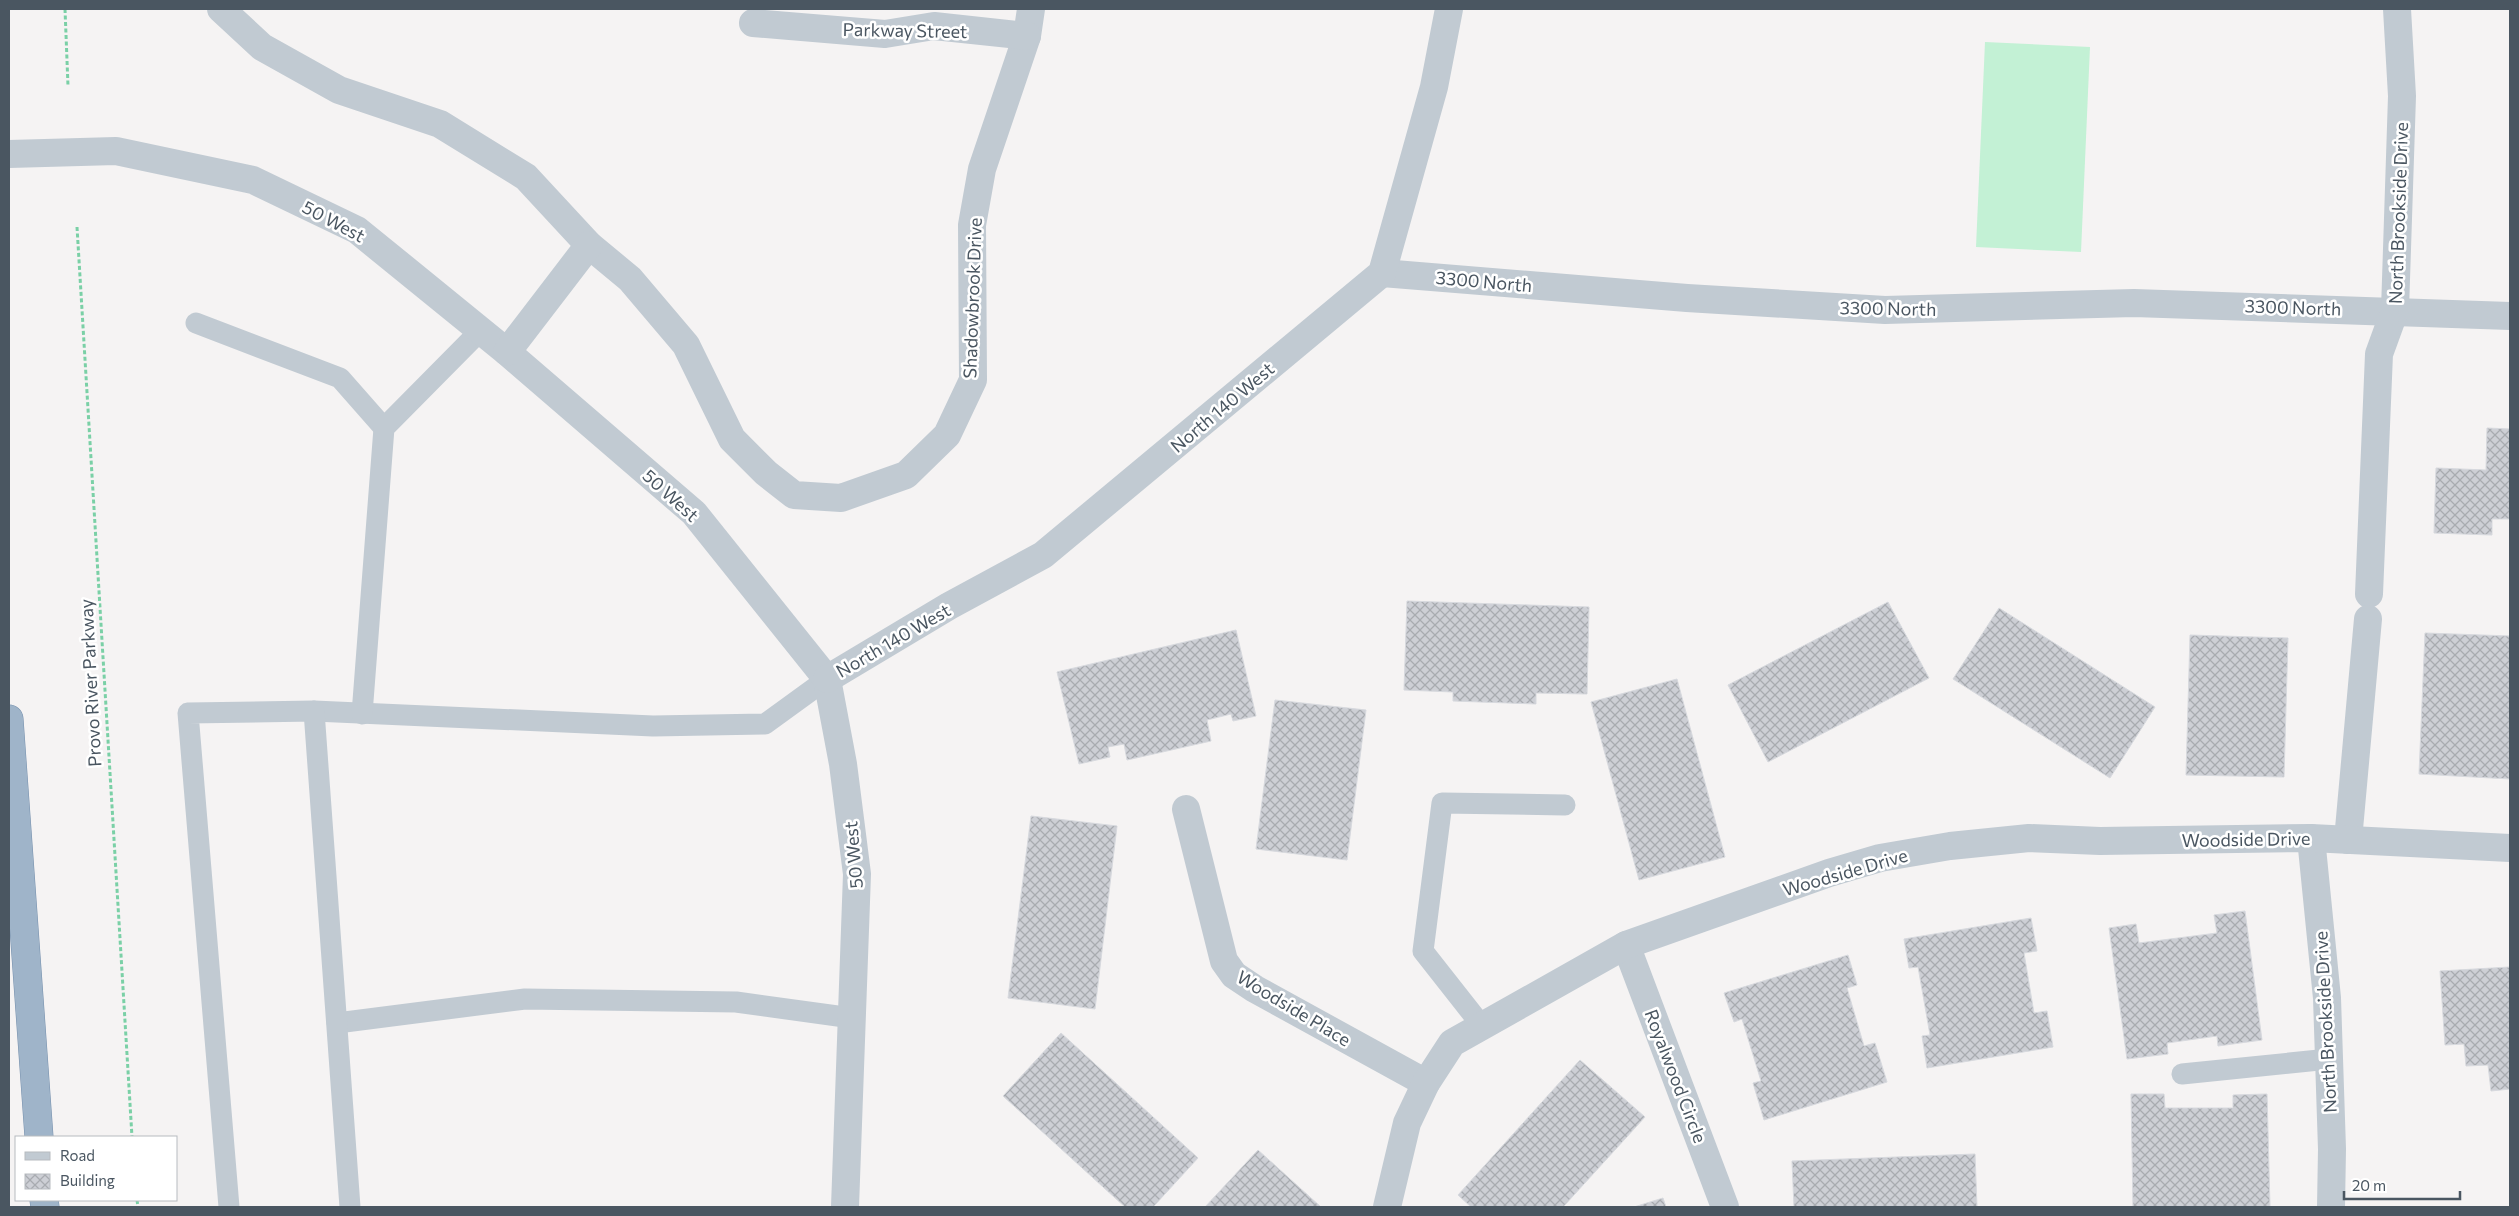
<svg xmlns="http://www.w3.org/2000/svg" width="2519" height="1216" viewBox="0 0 2519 1216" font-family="Commissioner,sans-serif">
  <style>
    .grass { fill: #c3f1d5 }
    .building { fill: url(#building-cross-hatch); stroke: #d7d9de }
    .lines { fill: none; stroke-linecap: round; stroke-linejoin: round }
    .trunk-casing { stroke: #7690ad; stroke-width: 29 }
    .path { stroke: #7ad0a6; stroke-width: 3; stroke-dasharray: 4 2.5; stroke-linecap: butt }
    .service { stroke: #c1cad2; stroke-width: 21 }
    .minor { stroke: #c1cad2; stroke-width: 28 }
    .trunk { stroke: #9fb4c9; stroke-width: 28 }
    .labels { text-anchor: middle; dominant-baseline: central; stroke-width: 5; stroke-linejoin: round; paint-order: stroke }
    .street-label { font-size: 18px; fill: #4a5661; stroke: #fff }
  </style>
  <defs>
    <pattern id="building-cross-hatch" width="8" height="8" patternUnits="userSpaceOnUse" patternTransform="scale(1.25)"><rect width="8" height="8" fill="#cdcfd5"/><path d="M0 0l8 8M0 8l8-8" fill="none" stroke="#a8abb0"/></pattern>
  </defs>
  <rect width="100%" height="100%" fill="#f5f3f3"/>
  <path class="grass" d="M1985,42L2090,47L2081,252L1976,247Z"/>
  <g class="building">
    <path d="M2487,428L2510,429V519H2492V535L2434,533L2436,468L2486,470Z"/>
    <path d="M1407,601L1589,607L1587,694L1536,693V704L1453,701V692L1404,690Z"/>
    <path d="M1888,602L1929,678L1768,762L1728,685Z"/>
    <path d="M1999,608L2155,707L2110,778L1953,679Z"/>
    <path d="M1236,630L1256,716L1233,721L1231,714L1207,720L1211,741L1127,760L1124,744L1108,747L1110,757L1079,764L1057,672Z"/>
    <path d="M2425,633L2510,636V779L2419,774Z"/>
    <path d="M2190,635L2288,638L2284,777L2186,775Z"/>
    <path d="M1677,679L1725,857L1639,880L1591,702Z"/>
    <path d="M1275,700L1366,710L1347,860L1256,849Z"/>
    <path d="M1031,816L1117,826L1095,1009L1008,998Z"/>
    <path d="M2245,911L2262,1040L2218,1046L2217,1036L2167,1043L2168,1054L2127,1059L2109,928L2136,924L2139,943L2217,933L2214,915Z"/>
    <path d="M2031,918L2037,951L2024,953L2034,1013L2047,1011L2053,1047L1927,1068L1922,1036L1930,1035L1918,967L1909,968L1904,939Z"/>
    <path d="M1848,955L1857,985L1847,988L1864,1046L1875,1043L1887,1082L1764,1120L1753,1083L1761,1081L1742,1019L1734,1022L1724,993Z"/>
    <path d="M2510,967V1089L2491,1091L2488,1065L2466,1066L2464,1044L2445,1045L2440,971Z"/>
    <path d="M1061,1033L1198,1158L1153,1207H1125L1003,1096Z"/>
    <path d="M1580,1060L1645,1117L1563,1207H1471L1458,1195Z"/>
    <path d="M2131,1094H2164L2165,1108H2233V1095L2267,1094L2270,1207H2133Z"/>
    <path d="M1258,1150L1321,1207H1205Z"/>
    <path d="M1975,1154L1977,1207H1794L1792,1161Z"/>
    <path d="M1663,1198L1666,1207H1634Z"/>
  </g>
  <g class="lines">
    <defs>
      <g id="trunk">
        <path d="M9,719L39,1137"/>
        <path d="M44,1200L45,1207"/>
      </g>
    </defs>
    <use href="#trunk" class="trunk-casing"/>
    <g class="path">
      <path d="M65,9L68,86"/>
      <path d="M77,227L132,1137"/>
      <path d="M137,1200L138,1207"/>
    </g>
    <g class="service">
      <path d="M196,323L340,378L384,428"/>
      <path d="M314,711L653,726L765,724L827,679"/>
      <path d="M362,714L384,428L481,330"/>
      <path d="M337,1023L525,999L736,1002L852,1018"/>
      <path d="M1482,1026L1423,951L1442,803L1565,805"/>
      <path d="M2182,1074L2329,1059"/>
      <path d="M229,1207L188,713L314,711L350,1207"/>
    </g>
    <g class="minor">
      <path d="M221,9L262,47L339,90L440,124L526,177L589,245L630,279L686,345L732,439L766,473L794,495L841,498L906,475L947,435L973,380L972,225L982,169L1027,36L1031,9"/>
      <path d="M753,23L885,34L934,26L1027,36"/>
      <path d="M9,154L116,151L253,180L357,230L507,352L694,513L827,679L843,764L857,874L845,1207"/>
      <path d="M1382,273L1687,298L1885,310L2134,303L2510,316"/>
      <path d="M507,352L589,245"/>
      <path d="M2369,594L2379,354L2395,310L2402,96L2397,9"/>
      <path d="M827,679L949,606L1043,555L1382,273L1434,87L1449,9"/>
      <path d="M1186,809L1224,961L1234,975L1255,989L1426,1083"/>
      <path d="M2311,838L2327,998L2332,1149L2331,1207"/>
      <path d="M2348,840L2368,619"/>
      <path d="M1626,945L1725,1207"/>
      <path d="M1387,1207L1407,1123L1426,1083L1452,1043L1626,945L1829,873L1880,858L1950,846L2029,838L2100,841L2311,838L2510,848"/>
    </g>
    <use href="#trunk" class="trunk"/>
  </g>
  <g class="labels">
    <g class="street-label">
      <text transform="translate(905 30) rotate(1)">Parkway Street</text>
      <text transform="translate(2398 213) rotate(-88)">North Brookside Drive</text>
      <text transform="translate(334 221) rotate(28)">50 West</text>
      <text transform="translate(1484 281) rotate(5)">3300 North</text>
      <text transform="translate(972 298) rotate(-88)">Shadowbrook Drive</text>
      <text transform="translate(2293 307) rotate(2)">3300 North</text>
      <text transform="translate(1888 308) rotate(1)">3300 North</text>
      <text transform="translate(1222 407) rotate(-40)">North 140 West</text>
      <text transform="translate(671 495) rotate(42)">50 West</text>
      <text transform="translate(893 640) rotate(-30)">North 140 West</text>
      <text transform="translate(90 683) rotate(-93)">Provo River Parkway</text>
      <text transform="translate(2246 839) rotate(-1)">Woodside Drive</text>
      <text transform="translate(853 855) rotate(-95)">50 West</text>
      <text transform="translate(1845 872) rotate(-16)">Woodside Drive</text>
      <text transform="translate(1294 1008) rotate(31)">Woodside Place</text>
      <text transform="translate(2325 1022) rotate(-93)">North Brookside Drive</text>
      <text transform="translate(1676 1076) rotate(69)">Royalwood Circle</text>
    </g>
  </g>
  <rect width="2519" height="1216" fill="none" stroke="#4a5661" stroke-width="20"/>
  <rect x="15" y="1136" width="162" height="65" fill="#ffffff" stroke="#b7bbc0"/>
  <rect x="25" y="1152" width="25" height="8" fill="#c1cad2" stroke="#b7bbc0"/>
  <text x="60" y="1161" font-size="15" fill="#4a5661">Road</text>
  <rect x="25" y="1174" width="25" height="15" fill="url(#building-cross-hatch)" stroke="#b7bbc0"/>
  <text x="60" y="1186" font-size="15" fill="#4a5661">Building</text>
  <path d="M2344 1191v8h116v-8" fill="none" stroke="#4a5661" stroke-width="2.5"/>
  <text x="2352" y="1191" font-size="15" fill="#4a5661" stroke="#ffffff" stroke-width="4" paint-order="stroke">20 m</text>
</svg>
